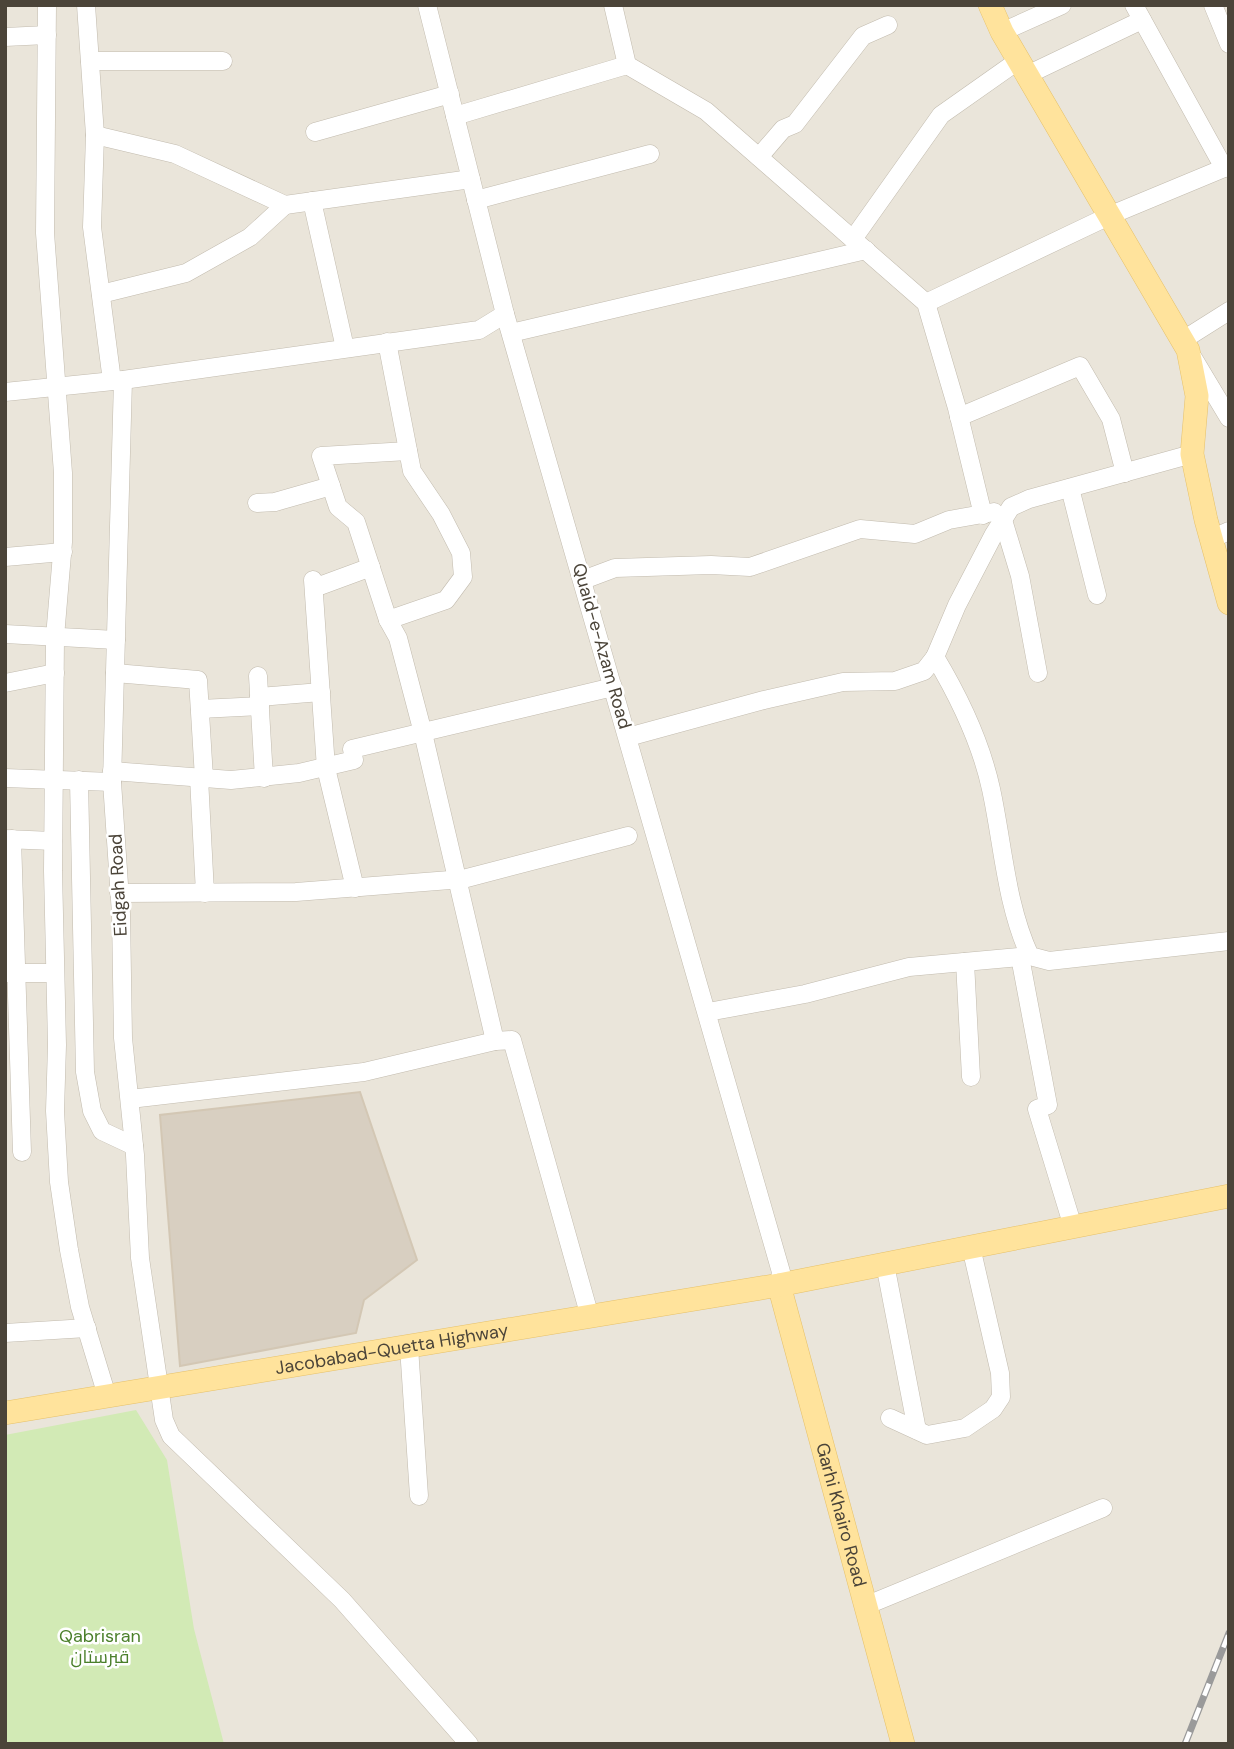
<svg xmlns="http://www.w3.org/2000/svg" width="1234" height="1749" viewBox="0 0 1234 1749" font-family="'DM Sans',Cairo,sans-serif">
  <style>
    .residential { fill: #eae5da }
    .green { fill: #d2eab5 }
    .building { fill: #d8cfc1; stroke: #d3c7b4; stroke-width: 2 }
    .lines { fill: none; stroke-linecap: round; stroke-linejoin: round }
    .minor-casing { stroke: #c2bbae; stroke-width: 19 }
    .major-casing { stroke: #e6c16a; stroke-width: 24 }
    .minor { stroke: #fff; stroke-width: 18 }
    .major { stroke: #ffe39c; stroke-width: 23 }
    .rail-casing { stroke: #9a9a9a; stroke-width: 7 }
    .rail { stroke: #fff; stroke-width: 4.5; stroke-dasharray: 13; stroke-linecap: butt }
    .labels { text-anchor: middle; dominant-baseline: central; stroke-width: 5; stroke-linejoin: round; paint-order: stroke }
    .street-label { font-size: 18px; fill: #4b4439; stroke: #fff }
    .park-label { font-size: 18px; fill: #4a7f2a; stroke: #fff }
  </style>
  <rect width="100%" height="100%" fill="#f6f3ec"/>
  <rect class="residential" x="5" y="5" width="1224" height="1739"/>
  <path class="green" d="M136,1410L167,1460L194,1629L224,1744H5V1435Z"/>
  <path class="building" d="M360,1092L417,1260L364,1300L356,1333L180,1366L160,1115Z"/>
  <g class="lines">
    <defs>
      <g id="minor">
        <path d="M47,5L45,233L63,473V542L55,637L53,871L57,1045L55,1111L59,1182L69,1250L80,1307L107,1396"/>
        <path d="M86,5L95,135L92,227L112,381"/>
        <path d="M427,5L505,314L781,1272L779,1285"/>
        <path d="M613,5L627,65"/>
        <path d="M1134,5L1224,168"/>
        <path d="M1213,5L1229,44"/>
        <path d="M1002,32L1062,5"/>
        <path d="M5,37L47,35"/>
        <path d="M90,61H223"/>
        <path d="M1027,75L1142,20"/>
        <path d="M455,116L627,65L706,111L926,303L957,408L983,515"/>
        <path d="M315,132L450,94"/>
        <path d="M95,135L175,154L285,205L471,179"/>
        <path d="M759,157L783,129L795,124L863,36L888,25"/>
        <path d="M476,200L650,154"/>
        <path d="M312,201L345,348"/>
        <path d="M853,239L941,115L1019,60"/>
        <path d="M101,294L186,273L250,237L285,205"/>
        <path d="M926,303L1111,215L1229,166"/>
        <path d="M511,333L866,250"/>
        <path d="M1183,340L1229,311"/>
        <path d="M387,342L412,471L441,514L461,553L463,577L446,600L388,620"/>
        <path d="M1193,358L1229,418"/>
        <path d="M123,380L112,782L121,914L123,1038L135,1155L140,1258L164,1420L171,1436L342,1600L469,1744"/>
        <path d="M5,392L123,380L479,330L505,314"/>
        <path d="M959,417L1080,366L1111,419L1125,473"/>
        <path d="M408,451L321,456L338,507L356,522L388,620L398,638L423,733L495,1041"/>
        <path d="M1192,454L1029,499L1011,507L994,534L957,605L935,657C959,697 981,743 991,789C1003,844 1006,905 1030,956L1049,961L1229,941"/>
        <path d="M1070,488L1097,595"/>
        <path d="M257,503L275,502L331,486"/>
        <path d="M1003,520L1020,576L1038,673"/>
        <path d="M1211,539L1229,531"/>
        <path d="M5,557L63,552"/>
        <path d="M313,580L326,768L355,888"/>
        <path d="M583,580L615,568L711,565L750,567L860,529L915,534L949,520L994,512"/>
        <path d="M314,588L371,567"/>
        <path d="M5,634L116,640"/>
        <path d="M115,673L198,680L204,778"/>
        <path d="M258,676L264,778"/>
        <path d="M5,683L55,673"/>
        <path d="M259,697L321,692"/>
        <path d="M200,709L260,706"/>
        <path d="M628,737L764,700L843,682L895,681L924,671L935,657"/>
        <path d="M112,771L231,780L299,773L354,760L352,749L613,687"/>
        <path d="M5,778L112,782"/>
        <path d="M199,778L205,893"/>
        <path d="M79,780L85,1072L92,1111L102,1131L134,1146"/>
        <path d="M5,839L53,841"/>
        <path d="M12,839L22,1152"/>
        <path d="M119,893L296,892L463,879L628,836"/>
        <path d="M1020,957L1048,1105L1037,1109L1073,1227"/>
        <path d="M965,962L971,1077"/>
        <path d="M5,973H54"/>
        <path d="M708,1012L805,994L909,967L1030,956"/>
        <path d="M130,1099L364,1072L495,1041L512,1040L590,1317"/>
        <path d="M885,1264L917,1430"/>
        <path d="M5,1333L87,1328"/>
        <path d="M409,1347L419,1496"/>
        <path d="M890,1418L927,1435L965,1428L993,1409L1001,1397L1000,1373L971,1247"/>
        <path d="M865,1606L1103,1508"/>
      </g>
      <g id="major">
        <path d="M990,5L1002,32L1188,350L1197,396L1192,454L1206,520L1229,603"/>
        <path id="s1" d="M779,1285L903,1744"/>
        <path id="s2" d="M5,1413L779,1285L1229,1196"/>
      </g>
    </defs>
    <use href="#minor" class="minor-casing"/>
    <use href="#major" class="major-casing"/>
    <use href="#minor" class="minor"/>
    <use href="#major" class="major"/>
    <defs>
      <path id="rail" d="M1185,1744L1229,1633"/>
    </defs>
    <use href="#rail" class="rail-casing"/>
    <use href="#rail" class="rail"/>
  </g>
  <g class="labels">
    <g class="street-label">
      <text transform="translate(602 646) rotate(74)">Quaid-e-Azam Road</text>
      <text transform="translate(118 885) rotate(-93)">Eidgah Road</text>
      <text stroke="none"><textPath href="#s2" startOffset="392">Jacobabad-Quetta Highway</textPath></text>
      <text stroke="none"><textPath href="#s1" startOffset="238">Garhi Khairo Road</textPath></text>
    </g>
    <g class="park-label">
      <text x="100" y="1636">Qabrisran<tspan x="100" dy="21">قبرستان</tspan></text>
    </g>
  </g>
  <rect width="1234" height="1749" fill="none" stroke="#4b4439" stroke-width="14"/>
</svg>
